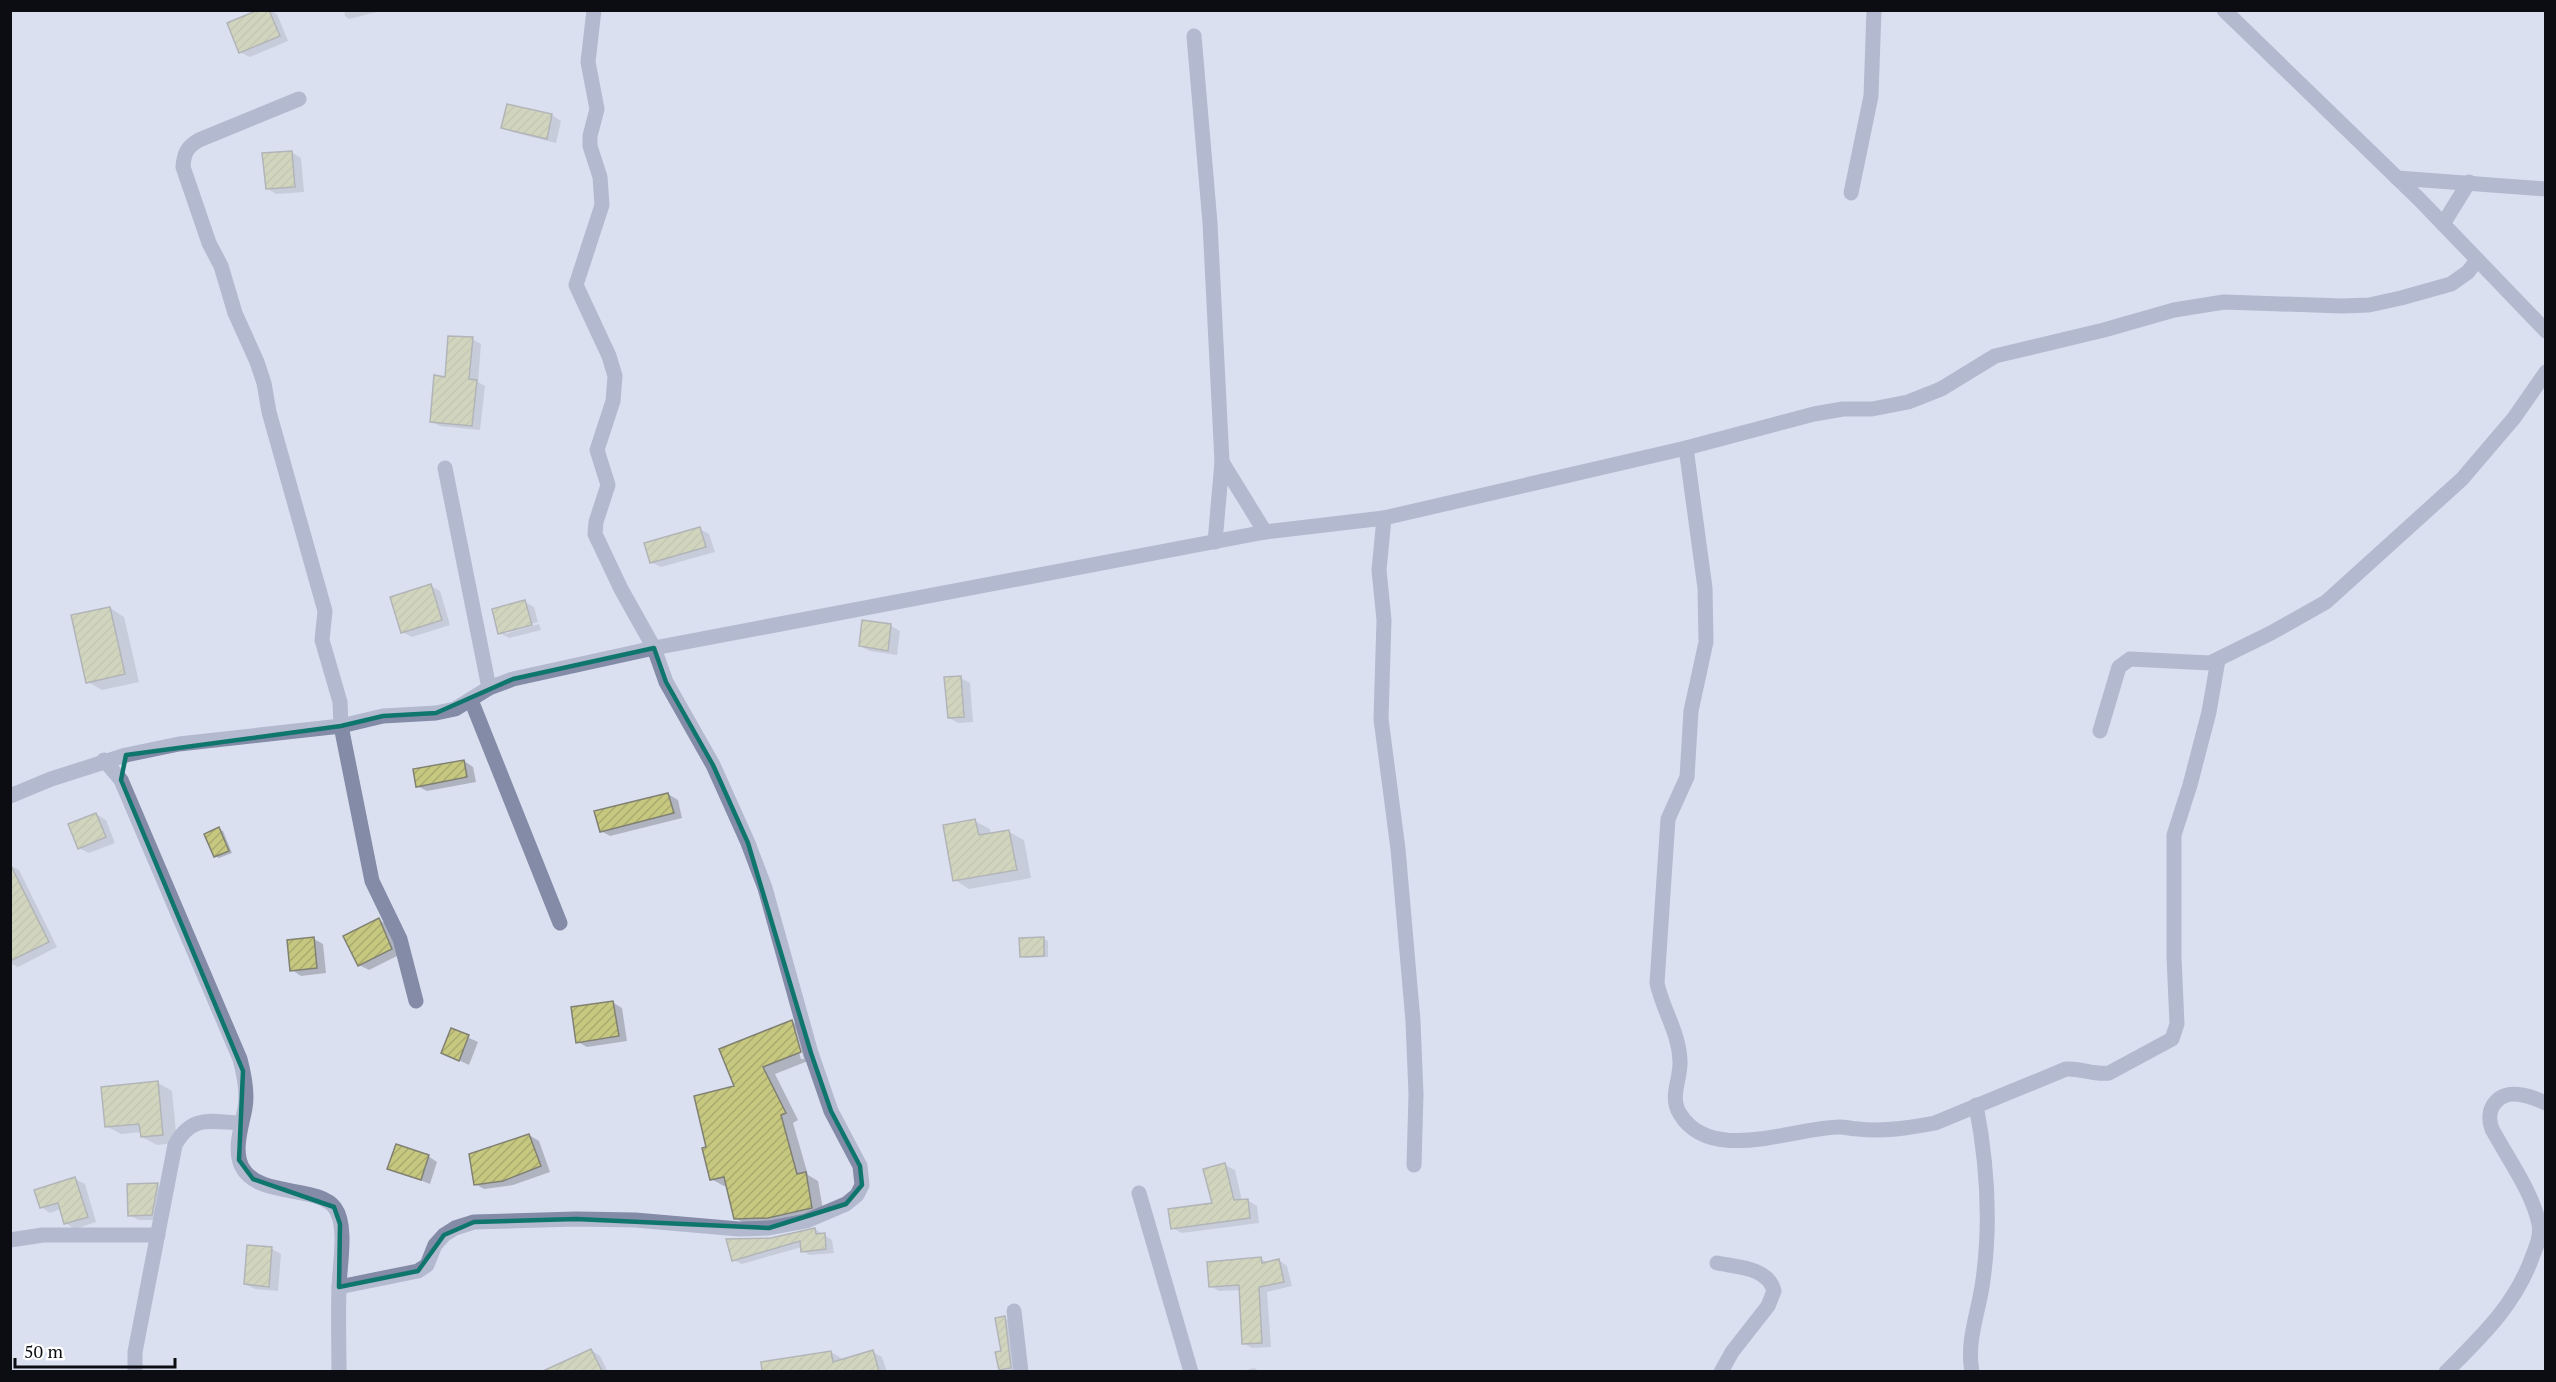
<svg xmlns="http://www.w3.org/2000/svg" width="2556" height="1382" viewBox="0 0 2556 1382" font-family="'PT Serif',serif">
  <style>
    .shadow { fill: #0003; fill-rule: evenodd }
    .building { fill: url(#building-hatch); stroke: #808172; stroke-width: 1.5 }
    .lines { fill: none; stroke-linecap: round; stroke-linejoin: round }
    .minor { stroke: #838ba7; stroke-width: 15 }
    .marked { fill: none; stroke: #0f766e; stroke-width: 4.5; stroke-linejoin: round }
  </style>
  <defs>
    <pattern id="building-hatch" width="6" height="6" patternUnits="userSpaceOnUse" patternTransform="scale(1.5)"><rect width="6" height="6" fill="#c7c880"/><path d="M-1 1l2-2M0 6l6-6M5 7l2-2" fill="none" stroke="#aaab6e"/></pattern>
  </defs>
  <rect width="100%" height="100%" fill="#dbe0f1"/>
  <g class="shadow">
    <path d="M262,10H271L277,14L288,41L250,57L240,52Z"/>
    <path d="M344,10H385L349,19L345,16Z"/>
    <path d="M552,115L561,121L556,143L512,132L503,127Z"/>
    <path d="M291,152L301,158L304,192L276,194L267,188Z"/>
    <path d="M472,339L481,344L478,382L485,386L480,430L440,426L431,421L447,378Z"/>
    <path d="M700,529L709,534L715,552L661,567L651,562Z"/>
    <path d="M431,586L440,591L450,625L412,637L402,632Z"/>
    <path d="M525,602L534,607L538,622L505,631V634L539,624L541,630L509,638L500,633Z"/>
    <path d="M110,608L124,617L139,682L102,690L88,682Z"/>
    <path d="M891,626L900,631L897,655L870,651L860,646Z"/>
    <path d="M961,678L970,683L973,722L958,723L949,718Z"/>
    <path d="M464,761L473,767L476,782L427,791L417,786Z"/>
    <path d="M668,794L678,800L682,818L610,836L601,831Z"/>
    <path d="M96,814L106,820L115,843L89,853L79,848Z"/>
    <path d="M975,821L990,829L991,835L1009,832L1024,840L1031,878L969,889L955,880Z"/>
    <path d="M219,829L223,831L232,853L219,858L215,856Z"/>
    <path d="M10,865L19,870L57,947L18,967L10,963Z"/>
    <path d="M379,920L388,925L401,954L369,970L359,965Z"/>
    <path d="M1043,938L1048,941V957L1026,958L1021,956Z"/>
    <path d="M314,939L323,944L326,973L301,976L292,970Z"/>
    <path d="M612,1002L622,1008L627,1041L587,1047L578,1042Z"/>
    <path d="M791,1021L804,1029L813,1059L775,1074L798,1120L793,1123L808,1175L818,1181L824,1215L748,1225L735,1218L727,1186H724L711,1179L708,1148L736,1087ZM793,1030H796L804,1059H801Z"/>
    <path d="M452,1030L478,1042L469,1065L442,1052Z"/>
    <path d="M158,1083L172,1091L177,1143L157,1145L142,1137V1132L121,1134L106,1126Z"/>
    <path d="M529,1135L539,1141L550,1172L513,1185L484,1189L475,1184Z"/>
    <path d="M428,1156L437,1162L430,1184L389,1168Z"/>
    <path d="M1225,1165L1235,1170L1242,1201L1247,1200L1257,1206L1259,1223L1182,1233L1172,1228L1214,1205Z"/>
    <path d="M75,1179L85,1184L96,1222L75,1229L66,1223L61,1209L50,1213L41,1207Z"/>
    <path d="M157,1185L167,1190L161,1220H139L129,1215Z"/>
    <path d="M815,1229L832,1240L834,1253L810,1255L802,1251V1247L742,1264L734,1260L771,1239Z"/>
    <path d="M272,1249L281,1254L278,1291L255,1289L245,1284Z"/>
    <path d="M1261,1259L1268,1263L1279,1260L1287,1266L1292,1286L1267,1292L1271,1347L1252,1348L1243,1343L1241,1290L1219,1291L1210,1286Z"/>
    <path d="M1004,1318L1014,1323L1019,1372H1005L1000,1369Z"/>
    <path d="M591,1350L600,1356L608,1372H564L561,1365Z"/>
    <path d="M831,1352L841,1358V1361L873,1352L882,1357L887,1372H783L781,1360Z"/>
    <path d="M1254,1368L1261,1372H1239Z"/>
  </g>
  <g class="building">
    <path d="M258,10H269L280,36L239,53L227,23Z"/>
    <path d="M507,104L552,114L547,139L501,128Z"/>
    <path d="M292,151L295,187L266,189L262,153Z"/>
    <path d="M448,336L473,337L469,379L477,380L472,426L430,422L434,375L445,377Z"/>
    <path d="M700,527L706,547L650,563L644,543Z"/>
    <path d="M431,584L442,620L401,633L390,597Z"/>
    <path d="M525,600L532,625L498,634L492,609Z"/>
    <path d="M110,607L125,674L86,683L71,615Z"/>
    <path d="M862,620L891,624L888,651L859,646Z"/>
    <path d="M961,676L964,717L948,718L944,677Z"/>
    <path d="M464,760L467,777L416,787L413,769Z"/>
    <path d="M668,793L674,813L600,832L594,811Z"/>
    <path d="M96,813L106,837L78,849L68,824Z"/>
    <path d="M975,819L979,835L1009,830L1017,870L953,881L943,825Z"/>
    <path d="M219,827L229,851L214,857L204,834Z"/>
    <path d="M10,864L49,942L10,961Z"/>
    <path d="M379,918L392,949L358,966L343,936Z"/>
    <path d="M314,937L317,968L290,971L287,940Z"/>
    <path d="M1044,937V956L1020,957L1019,938Z"/>
    <path d="M613,1001L619,1036L576,1043L571,1007Z"/>
    <path d="M792,1020L801,1052L763,1067L786,1113L781,1115L797,1174L806,1172L812,1208L768,1218L734,1219L724,1177L710,1180L702,1148L706,1147L694,1096L734,1086L719,1049Z"/>
    <path d="M451,1028L469,1035L459,1061L441,1053Z"/>
    <path d="M158,1081L163,1135L141,1137L139,1124L105,1127L101,1087Z"/>
    <path d="M529,1134L541,1166L503,1181L474,1185L469,1154Z"/>
    <path d="M396,1144L429,1155L421,1180L387,1169Z"/>
    <path d="M1225,1163L1234,1200L1248,1199L1250,1218L1171,1229L1168,1209L1212,1203L1203,1169Z"/>
    <path d="M75,1177L88,1217L64,1224L58,1203L40,1208L34,1190Z"/>
    <path d="M158,1183L152,1215L128,1216L127,1184Z"/>
    <path d="M815,1228L816,1234L825,1233L826,1249L801,1252L800,1241L732,1261L726,1239L771,1238Z"/>
    <path d="M247,1245L272,1247L269,1287L244,1284Z"/>
    <path d="M1261,1257L1262,1263L1279,1259L1284,1282L1259,1287L1262,1343L1242,1344L1239,1285L1209,1287L1207,1262Z"/>
    <path d="M1005,1316L1011,1368L999,1370L995,1352L1001,1351L995,1318Z"/>
    <path d="M591,1349L602,1371H543Z"/>
    <path d="M873,1350L879,1371H762L761,1362L831,1351L833,1362Z"/>
  </g>
  <g class="lines">
    <g class="minor">
      <path d="M2224,10L2420,200L2546,331"/>
      <path d="M1194,36L1210,223L1222,462L1215,542"/>
      <path d="M299,99L199,140C187,147 184,153 183,167L209,243L221,266L235,313L257,362L264,383L269,412L325,611L322,640L340,702L341,726L372,881L400,939L416,1001"/>
      <path d="M2397,178L2546,189"/>
      <path d="M1851,193L1871,96L1874,10"/>
      <path d="M2443,224L2469,182"/>
      <path d="M1686,448L1705,588L1706,642L1691,711L1687,777L1668,819L1657,983C1663,1011 1679,1032 1680,1061C1681,1079 1669,1097 1680,1114C1711,1165 1795,1127 1840,1127C1846,1127 1852,1129 1858,1129C1883,1132 1909,1128 1935,1123L2066,1069C2081,1068 2093,1075 2109,1073L2172,1039L2177,1024L2174,957V835L2190,785L2209,712L2218,660"/>
      <path d="M1222,462L1265,532"/>
      <path d="M445,468L489,688"/>
      <path d="M1384,518L1379,570L1384,620L1381,719L1398,849L1413,1021L1416,1094L1414,1165"/>
      <path d="M471,700L560,923"/>
      <path d="M2100,731L2119,667L2130,659L2210,663L2271,633L2326,602L2462,479L2514,418L2546,372"/>
      <path d="M104,760L121,780L240,1059C244,1074 248,1092 245,1108C242,1125 233,1150 242,1167C258,1198 319,1185 335,1208C348,1226 339,1268 339,1289C338,1317 339,1344 339,1372"/>
      <path d="M10,796L51,779L126,755L179,744L341,726L383,716L436,713L455,709L489,688L513,679L654,648L1265,532L1384,518L1686,448L1814,414L1843,409H1872L1908,402L1941,389L1995,356L2104,330L2174,310L2224,302L2342,306L2369,305L2401,298L2451,284L2468,272L2477,260"/>
      <path d="M1139,1193L1191,1372"/>
      <path d="M10,1240L43,1235H158"/>
      <path d="M1717,1263C1737,1267 1768,1267 1774,1291L1768,1306L1732,1352L1721,1372"/>
      <path d="M339,1287L418,1271L427,1265L435,1245L444,1235L455,1228L474,1222L576,1219L635,1220L739,1229L769,1228L806,1221L846,1204L857,1195L862,1185L860,1166L831,1111L811,1053L765,888L748,843L713,765L666,682L654,648L621,589L595,534L596,522L608,485L597,450L613,401L615,376L609,356L576,285L602,205L600,177L590,146V136L597,109L588,62L594,10"/>
      <path d="M1014,1311L1021,1372"/>
      <path d="M135,1372V1352L175,1145C192,1114 210,1122 241,1123"/>
      <path d="M1972,1372C1966,1340 1979,1312 1983,1280C1991,1223 1987,1162 1976,1105"/>
      <path d="M2446,1372C2482,1336 2516,1304 2533,1255C2537,1245 2541,1235 2539,1224C2532,1191 2508,1159 2492,1129C2484,1108 2499,1090 2522,1095C2530,1096 2538,1100 2546,1103"/>
    </g>
  </g>
  <path d="M0 0H2556V1382H0ZM654,648L666,682L713,765L748,843L811,1053L831,1111L860,1166L862,1185L846,1204L769,1228L576,1219L474,1222L444,1235L418,1271L339,1287L340,1224L334,1207L253,1179L239,1160L243,1071L121,780L126,755L341,726L383,716L436,713L513,679Z" fill="#dbe0f1" fill-opacity=".55" fill-rule="evenodd"/>
  <path class="marked" d="M654,648L666,682L713,765L748,843L811,1053L831,1111L860,1166L862,1185L846,1204L769,1228L576,1219L474,1222L444,1235L418,1271L339,1287L340,1224L334,1207L253,1179L239,1160L243,1071L121,780L126,755L341,726L383,716L436,713L513,679Z"/>
  <rect width="2556" height="1382" fill="none" stroke="#0b0d12" stroke-width="24"/>
  <path d="M15 1358v9h160v-9" fill="none" stroke="#0b0d12" stroke-width="3"/>
  <text x="24" y="1358" font-size="18" fill="#0b0d12" stroke="#ffffff" stroke-width="4.5" paint-order="stroke">50 m</text>
</svg>
